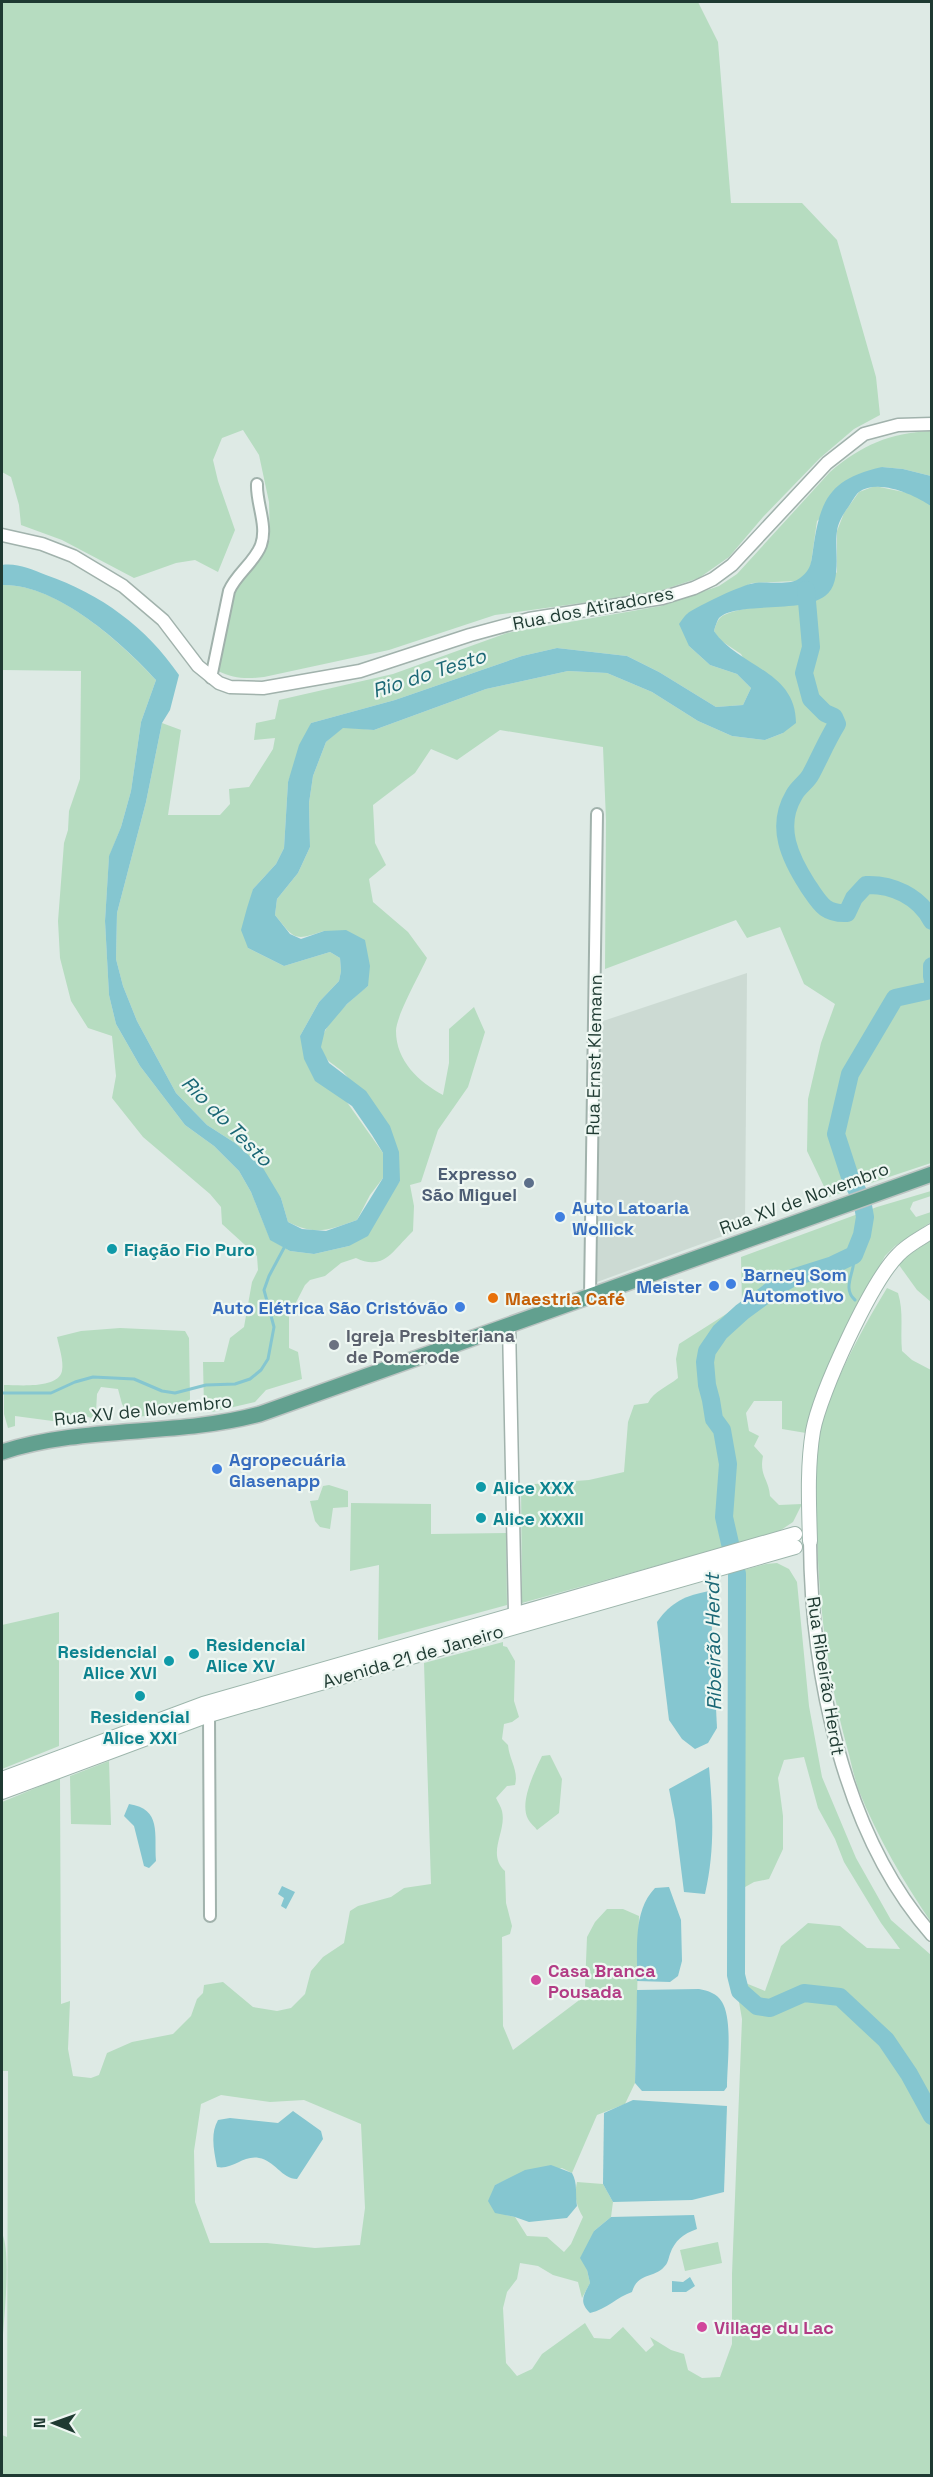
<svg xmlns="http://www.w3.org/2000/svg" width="933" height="2477" viewBox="0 0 933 2477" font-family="'Space Grotesk',sans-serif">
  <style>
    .built { fill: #ccdad3 }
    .green { fill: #b6dcc0; fill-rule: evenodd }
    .water { fill: #85c6d0 }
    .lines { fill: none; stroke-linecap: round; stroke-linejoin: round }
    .stream { stroke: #85c6d0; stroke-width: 3 }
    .river { stroke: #85c6d0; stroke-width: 18 }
    .minor-casing { stroke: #a1b2ac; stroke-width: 14 }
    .tertiary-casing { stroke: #a1b2ac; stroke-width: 15 }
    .secondary-casing { stroke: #9db6ac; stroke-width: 16 }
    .primary-casing { stroke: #bcc4c2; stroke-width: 18 }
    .minor { stroke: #fff; stroke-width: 10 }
    .tertiary { stroke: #fff; stroke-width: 12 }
    .secondary { stroke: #fff; stroke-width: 14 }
    .primary { stroke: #62a08f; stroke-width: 15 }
    .service-dot { fill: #5c6f8a; stroke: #eef7f2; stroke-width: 2 }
    .shop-dot { fill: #3f7fe0; stroke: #eef7f2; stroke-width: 2 }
    .culture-dot { fill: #0f9aa8; stroke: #eef7f2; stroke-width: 2 }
    .food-dot { fill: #e8710a; stroke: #eef7f2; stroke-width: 2 }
    .worship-dot { fill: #6b7280; stroke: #eef7f2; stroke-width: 2 }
    .hotel-dot { fill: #d1479c; stroke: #eef7f2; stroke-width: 2 }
    .labels { text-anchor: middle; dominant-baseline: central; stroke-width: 4.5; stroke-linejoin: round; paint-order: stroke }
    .street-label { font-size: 18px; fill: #1f3a32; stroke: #eef7f2 }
    .service-label { font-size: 18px; font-weight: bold; fill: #4e5e75; stroke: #eef7f2; text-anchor: end }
    .shop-label { font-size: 18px; font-weight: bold; fill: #366cbe; stroke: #eef7f2; text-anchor: start }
    .culture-label { font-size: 18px; font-weight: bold; fill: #0d838f; stroke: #eef7f2; text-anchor: start }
    .food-label { font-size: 18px; font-weight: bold; fill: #c56008; stroke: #eef7f2; text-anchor: start }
    .worship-label { font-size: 18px; font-weight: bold; fill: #5b616d; stroke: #eef7f2; text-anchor: start }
    .hotel-label { font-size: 18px; font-weight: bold; fill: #b23c85; stroke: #eef7f2; text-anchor: start }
    .water-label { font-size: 20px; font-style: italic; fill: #1a6775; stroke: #eef7f2 }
  </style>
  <rect width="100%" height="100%" fill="#deeae5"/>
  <path class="built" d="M747,973L745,1228L597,1282L600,1022Z"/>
  <g class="green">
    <path d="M2,2H698L718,42L731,203H802L837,240L876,377L880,415L854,429L820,458L763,517L729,557L699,578L653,593L495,615L389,650L264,677C247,679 234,679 218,671L236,585L270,540L269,502L259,455L243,430L222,438L213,460L218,481L235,530L218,572L195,560L176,563L134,578L62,540L21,525L19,505L11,477L2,472Z"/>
    <path d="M931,431V476L903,469L882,467L817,521L810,570L798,581L752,583L687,614L689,646L710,665L737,674L751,688L743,705L716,707L659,672L627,656L557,648L522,656L395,700L311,723L288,782L284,848L276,864L253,889L248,948L284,966L330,952L340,958L341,971L339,981L319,1002L300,1036L383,1153V1178L370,1195L357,1220C329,1230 316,1236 288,1222L281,1198L235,1143L207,1125L176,1093L137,1021L123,986L116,959L117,913L146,802L162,723L181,730L168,815H220L230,804L229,789L249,787L273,749L275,738L254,740L256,723L275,719L279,700L393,674L507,633L661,606L719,586L737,574L830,472C862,445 889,433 931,431Z"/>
    <path d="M875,486L913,494L932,506L931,1163L829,1197L807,1151L808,1099L821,1043L835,1004L804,984L780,927L747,938L736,920L605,969L606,820L603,747L500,730L457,760L431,749L415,773L373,805L375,843L386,865L369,879L373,902L408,932L427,958C420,974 396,1016 396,1031C396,1061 419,1082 443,1095L449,1063V1029L474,1007L485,1032L468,1087L438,1130L421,1182L410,1185L414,1206L413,1231C394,1249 384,1272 356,1258L341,1263L325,1276L310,1280L305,1285L289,1316V1348L298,1352L302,1379L266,1390L255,1402L212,1412L204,1408L203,1362H224L230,1338L244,1327L252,1282L258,1270L257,1256L222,1224L221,1207L210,1194L143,1137L112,1098L116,1076L112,1036L88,1028L71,1001L60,958L58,921L64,843L68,830L69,811L80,779L81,671L2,670V585C56,583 121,642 156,680L141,722L131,791L121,827L109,857L105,921L109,995L116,1024L140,1066L185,1125L214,1146L239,1171L251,1192L270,1239L290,1251L314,1254L349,1246L400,1181C383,1147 368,1110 348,1078C341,1066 323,1063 321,1047C319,1026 353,998 368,986L324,931C294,941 295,940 275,915L277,899L298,873L310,847L309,803L313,776L326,742L343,727L374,730L486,689L568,671L607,673L652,692L698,721L732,736L765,740L783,733L741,654L720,640L714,631C716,624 718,618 724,615C743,605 789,606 811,604L837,572V531L844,513L859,492Z"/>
    <path d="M931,1191V1196L913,1202L910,1209L916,1217L931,1212V1222L895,1246L885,1256L860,1303L813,1407L806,1433L782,1429V1401H754L746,1413L749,1431L759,1436L754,1446L763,1456C759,1476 769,1479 770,1496L779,1505L802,1504L793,1522L778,1532L522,1603L521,1485L589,1480L624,1472L628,1422L634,1405L648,1403C654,1391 667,1387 678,1378L676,1359L679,1344L742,1304L741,1257L877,1207Z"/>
    <path d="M931,1240V1302L917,1290L899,1265L906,1257Z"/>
    <path d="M887,1288L898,1293C904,1312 900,1331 902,1351L912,1360L931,1370V1922C903,1881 878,1838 859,1791C854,1777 851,1762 847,1747C827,1674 817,1595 817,1518C817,1492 813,1462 819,1436C829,1389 862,1329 887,1288Z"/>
    <path d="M120,1328L185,1331L189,1338L190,1399L181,1414L130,1417L122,1404L118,1389L101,1387L97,1394L96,1412L91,1418L75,1412L60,1422L15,1416V1426L8,1428L4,1414V1385C20,1385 58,1389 62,1371C64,1361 59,1347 57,1337L81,1331Z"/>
    <path d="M329,1485L348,1491V1507L333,1508L330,1529L320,1527L315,1521L310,1501L318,1500L323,1486Z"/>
    <path d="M351,1503L431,1504V1534L506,1533L507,1605L378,1640L379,1565L350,1571Z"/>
    <path d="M777,1563L789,1569L797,1582L809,1706L822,1777L856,1858L891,1920L931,1955V2475L2,2476V2435L7,2437L8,2071H2V1802L60,1778L61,2004L70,2001L68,2049L73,2076L91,2078L99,2075L107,2053L132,2042L173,2034L191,2016L197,1999L203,1993L204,1985L223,1982L253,2007L277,2011L291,2008L305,1994L311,1971L323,1957L344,1943L350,1911L358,1906L391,1897L404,1888L431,1884L424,1663L503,1642V1646L507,1647L515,1661L514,1701L519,1717L512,1722L504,1724L502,1739L508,1745C509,1759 519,1771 515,1785L507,1786L496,1798C498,1802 501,1807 502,1811C507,1832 486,1853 505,1871L506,1903L512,1926L510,1934L502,1937L503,2026L513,2050L578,2001L585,1987L587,1937L595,1922L607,1909H623L639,1916L635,2083L625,2104L597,2115L572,2173L562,2168L507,2180L495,2185L506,2215L515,2217L527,2236L547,2237L564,2252L571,2244L583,2217C576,2205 574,2196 577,2182L603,2184L613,2202L611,2217L594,2231L587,2270L590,2283L582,2298L578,2282L553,2275L538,2266L520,2263L517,2279L507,2292L503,2308L506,2363L517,2376L532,2369L542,2354L585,2323L594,2338L610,2339L623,2327L646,2352L654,2345L650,2337L671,2350L684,2354L688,2370L702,2378L720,2377L732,2344V2274L742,2019L736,1985L743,1982L765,1991L781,1946L808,1923L840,1926L867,1948L900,1949L881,1923L844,1862L835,1839L818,1808L804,1757L784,1760L778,1778L783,1816V1849L769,1879L754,1882L738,1891L731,1882V1863L737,1860V1759L731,1734L730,1667L734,1633L729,1574L766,1564ZM221,2095L270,2102L304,2100L361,2124L365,2208L360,2245L315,2248L267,2243H210L195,2202L194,2151L201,2104Z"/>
    <path d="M59,1612V1746L2,1769V1625Z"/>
    <path d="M550,1755L562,1779L559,1813L537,1830C535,1827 530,1823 528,1819C519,1802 535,1771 542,1756Z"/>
    <path d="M109,1761L111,1825L71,1824L70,1776Z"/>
    <path d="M2,2233C12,2255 3,2324 2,2351Z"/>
    <path d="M718,2242L722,2263L685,2271L680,2250Z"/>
  </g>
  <g class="water">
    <path d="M882,467L903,469L931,476V506C915,495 878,478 859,492C855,495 852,502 849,506C844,513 838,522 837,531C834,549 843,583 825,596C801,614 736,601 719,618C717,621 715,627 714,631C738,667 796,670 796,723L783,733L765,740L732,736L698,721L652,692L607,673L568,671L486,689L374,730L343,728L326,742L313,776L309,803L310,847L298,873L277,899L275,915L290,934L301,939L324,931L346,930L365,940L370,966L368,986L347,1004L325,1030L321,1047L329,1063L366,1091L390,1126L399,1152L400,1181L368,1236L349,1246L314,1254L290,1251L270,1240L251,1192L239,1171L214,1146L185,1125L140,1066L116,1024L109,995L105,921L109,856L121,827L131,791L141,722L156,680C122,642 55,583 2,585V565C18,563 30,569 46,575C101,594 146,627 179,675L170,710L162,723L146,802L117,913L116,959L123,986L137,1021L176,1093L207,1125L235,1143L263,1168L281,1198L288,1222L302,1229L326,1231L357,1220L383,1178V1153L372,1135L352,1106L315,1081L304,1059L300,1036L319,1002L339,981L341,971L340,958L330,952L284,966L248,948L241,930L247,908L253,889L276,864L284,848L288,782L299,745L311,723L395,700L522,656L557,648L627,656L659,672L716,707L743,705L751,688L737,674L710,665L689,646L679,624C682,620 684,616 688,613C698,606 743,584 755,583C767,581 791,586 800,578C811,570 811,563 813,550C820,500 829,479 882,467Z"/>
    <path d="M710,1591L717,1728L708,1743L695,1749L682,1739L669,1720L657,1622C671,1602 686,1595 710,1591Z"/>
    <path d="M709,1767C713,1811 715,1851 705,1894L684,1892L675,1820L669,1789Z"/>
    <path d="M129,1804C162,1809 154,1834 156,1861L149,1868L144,1866L134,1826L124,1816Z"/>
    <path d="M282,1886L295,1892L286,1909L281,1906L284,1898L278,1894Z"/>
    <path d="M669,1887L681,1920L682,1961L678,1976L670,1982L637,1981C638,1950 632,1912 655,1888Z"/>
    <path d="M699,1989C708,1991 717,1993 722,2002C733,2020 727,2065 727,2087L724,2091H642L635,2083L637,1990Z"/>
    <path d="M633,2100L727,2106L724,2192L692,2200L613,2202L603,2184L604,2113Z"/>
    <path d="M293,2111L321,2131L323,2139L297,2179C282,2179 274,2160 259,2158C243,2155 233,2170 217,2167C214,2151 210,2134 218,2120L230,2118L278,2123Z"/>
    <path d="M551,2165L572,2173C578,2184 575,2194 577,2206L567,2218L529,2222L515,2217L495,2213L488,2201L495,2185L525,2170Z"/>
    <path d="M694,2215L697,2229C683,2234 675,2240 670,2254C668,2260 668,2263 664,2267C653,2279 638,2272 632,2292C617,2297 607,2309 590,2313C579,2302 583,2296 590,2283L587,2270L580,2258L594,2231L611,2217Z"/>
    <path d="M690,2277L695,2286L686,2292H672V2281L683,2282Z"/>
  </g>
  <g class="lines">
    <g class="stream">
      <path d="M854,1255C856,1271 841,1288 855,1300"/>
      <path d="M2,1393H51L75,1382L93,1377L134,1379L162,1391L175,1393L206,1385L235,1384L250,1379L261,1370L268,1359L274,1327L264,1290L269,1276L285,1246"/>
    </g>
    <g class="river">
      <path d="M806,590L811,647L804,673L811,699L825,713L834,717L837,724C827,740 820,757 811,774C807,782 798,787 794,795C775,827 790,858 808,886C820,903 824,914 847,913L854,898L866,885C892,884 919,896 932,921"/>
      <path d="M932,966V977"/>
      <path d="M932,986L931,990L895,998L850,1074L836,1134L850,1177L862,1200L865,1217L862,1235L854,1255L833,1265L792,1278L776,1287L742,1312L720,1332L707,1351L705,1362L707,1385L711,1400L714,1419L722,1430L728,1464L724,1517L737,1574L736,1975L740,1991L757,2006L770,2008L804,1993L840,1997L886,2040L909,2074L932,2116"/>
    </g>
    <defs>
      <g id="minor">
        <path d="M211,678L229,591C236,574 255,562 261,545C268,526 256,503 257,484"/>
        <path d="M590,1296L597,814"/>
        <path d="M209,1715L210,1916"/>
      </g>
      <g id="tertiary">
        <path d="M2,535L42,544L73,556L123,586L163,620L198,666L219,683L230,687L263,688L360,671L470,635L529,619L662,598L694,588L713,579L732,565L827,463L864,434L898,425L932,424"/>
        <path d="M509,1325L515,1614"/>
        <path d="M810,1541C811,1673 843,1834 932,1935"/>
      </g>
      <g id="secondary">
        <path d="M810,1541C809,1505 807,1467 813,1431C820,1393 871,1282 898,1255C907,1245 921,1238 932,1231"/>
        <path d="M2,1779L203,1704L795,1534"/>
        <path d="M2,1792L209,1715L795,1547"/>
      </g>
      <path id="primary" d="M2,1452C85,1425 175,1437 260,1414L932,1174"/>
    </defs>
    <use href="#minor" class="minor-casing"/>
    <use href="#tertiary" class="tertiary-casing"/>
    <use href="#secondary" class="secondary-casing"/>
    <use href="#primary" class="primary-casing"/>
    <use href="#minor" class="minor"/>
    <use href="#tertiary" class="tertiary"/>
    <use href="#secondary" class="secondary"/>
    <use href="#primary" class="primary"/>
  </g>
  <circle class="service-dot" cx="529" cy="1183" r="6"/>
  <g class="shop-dot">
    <circle cx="560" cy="1217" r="6"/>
    <circle cx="731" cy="1284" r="6"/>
    <circle cx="714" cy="1286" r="6"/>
    <circle cx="460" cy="1307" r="6"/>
    <circle cx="217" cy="1469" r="6"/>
  </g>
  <g class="culture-dot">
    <circle cx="112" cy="1249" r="6"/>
    <circle cx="481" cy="1487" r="6"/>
    <circle cx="481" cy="1518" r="6"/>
    <circle cx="194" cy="1654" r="6"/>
    <circle cx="169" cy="1661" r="6"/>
    <circle cx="140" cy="1696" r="6"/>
  </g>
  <circle class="food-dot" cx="493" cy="1298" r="6"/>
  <circle class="worship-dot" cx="334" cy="1345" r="6"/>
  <g class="hotel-dot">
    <circle cx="536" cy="1980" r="6"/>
    <circle cx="702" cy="2327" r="6"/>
  </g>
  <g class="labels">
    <g class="street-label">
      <text transform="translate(593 608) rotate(-11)">Rua dos Atiradores</text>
      <text transform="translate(594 1055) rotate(-89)">Rua Ernst Klemann</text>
      <text transform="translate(804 1198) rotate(-20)">Rua XV de Novembro</text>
      <text transform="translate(143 1410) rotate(-6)">Rua XV de Novembro</text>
      <text transform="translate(413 1656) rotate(-16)">Avenida 21 de Janeiro</text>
      <text transform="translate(826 1676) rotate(81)">Rua Ribeirão Herdt</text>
    </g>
    <g class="service-label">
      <text x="517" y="1173">Expresso<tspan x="517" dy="21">São Miguel</tspan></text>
    </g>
    <g class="shop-label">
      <text x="572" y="1207">Auto Latoaria<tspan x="572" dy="21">Wollick</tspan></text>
      <text x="743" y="1274">Barney Som<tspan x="743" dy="21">Automotivo</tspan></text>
      <text x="702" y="1286" text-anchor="end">Meister</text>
      <text x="448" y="1307" text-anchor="end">Auto Elétrica São Cristóvão</text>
      <text x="229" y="1459">Agropecuária<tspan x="229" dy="21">Glasenapp</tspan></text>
    </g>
    <g class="culture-label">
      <text x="124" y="1249">Fiação Fio Puro</text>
      <text x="493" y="1487">Alice XXX</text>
      <text x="493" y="1518">Alice XXXII</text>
      <text x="206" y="1644">Residencial<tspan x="206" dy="21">Alice XV</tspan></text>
      <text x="157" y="1651" text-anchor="end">Residencial<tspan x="157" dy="21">Alice XVI</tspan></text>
      <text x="140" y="1716" text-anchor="middle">Residencial<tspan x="140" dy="21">Alice XXI</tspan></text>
    </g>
    <g class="food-label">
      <text x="505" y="1298">Maestria Café</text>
    </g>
    <g class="worship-label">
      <text x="346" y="1335">Igreja Presbiteriana<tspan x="346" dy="21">de Pomerode</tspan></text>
    </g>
    <g class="hotel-label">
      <text x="548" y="1970">Casa Branca<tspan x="548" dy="21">Pousada</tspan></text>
      <text x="714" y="2327">Village du Lac</text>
    </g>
    <g class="water-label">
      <text transform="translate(429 673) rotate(-18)">Rio do Testo</text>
      <text transform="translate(227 1121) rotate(45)">Rio do Testo</text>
      <text transform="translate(713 1642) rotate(-91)">Ribeirão Herdt</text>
    </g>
  </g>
  <rect width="933" height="2477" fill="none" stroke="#1f3a32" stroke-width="6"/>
  <g transform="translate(54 2423) rotate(271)" stroke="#eef7f2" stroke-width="4.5" paint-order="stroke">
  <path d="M0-4.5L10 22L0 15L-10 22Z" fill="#1f3a32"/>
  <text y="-9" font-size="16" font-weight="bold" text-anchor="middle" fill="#1f3a32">N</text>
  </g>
</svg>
